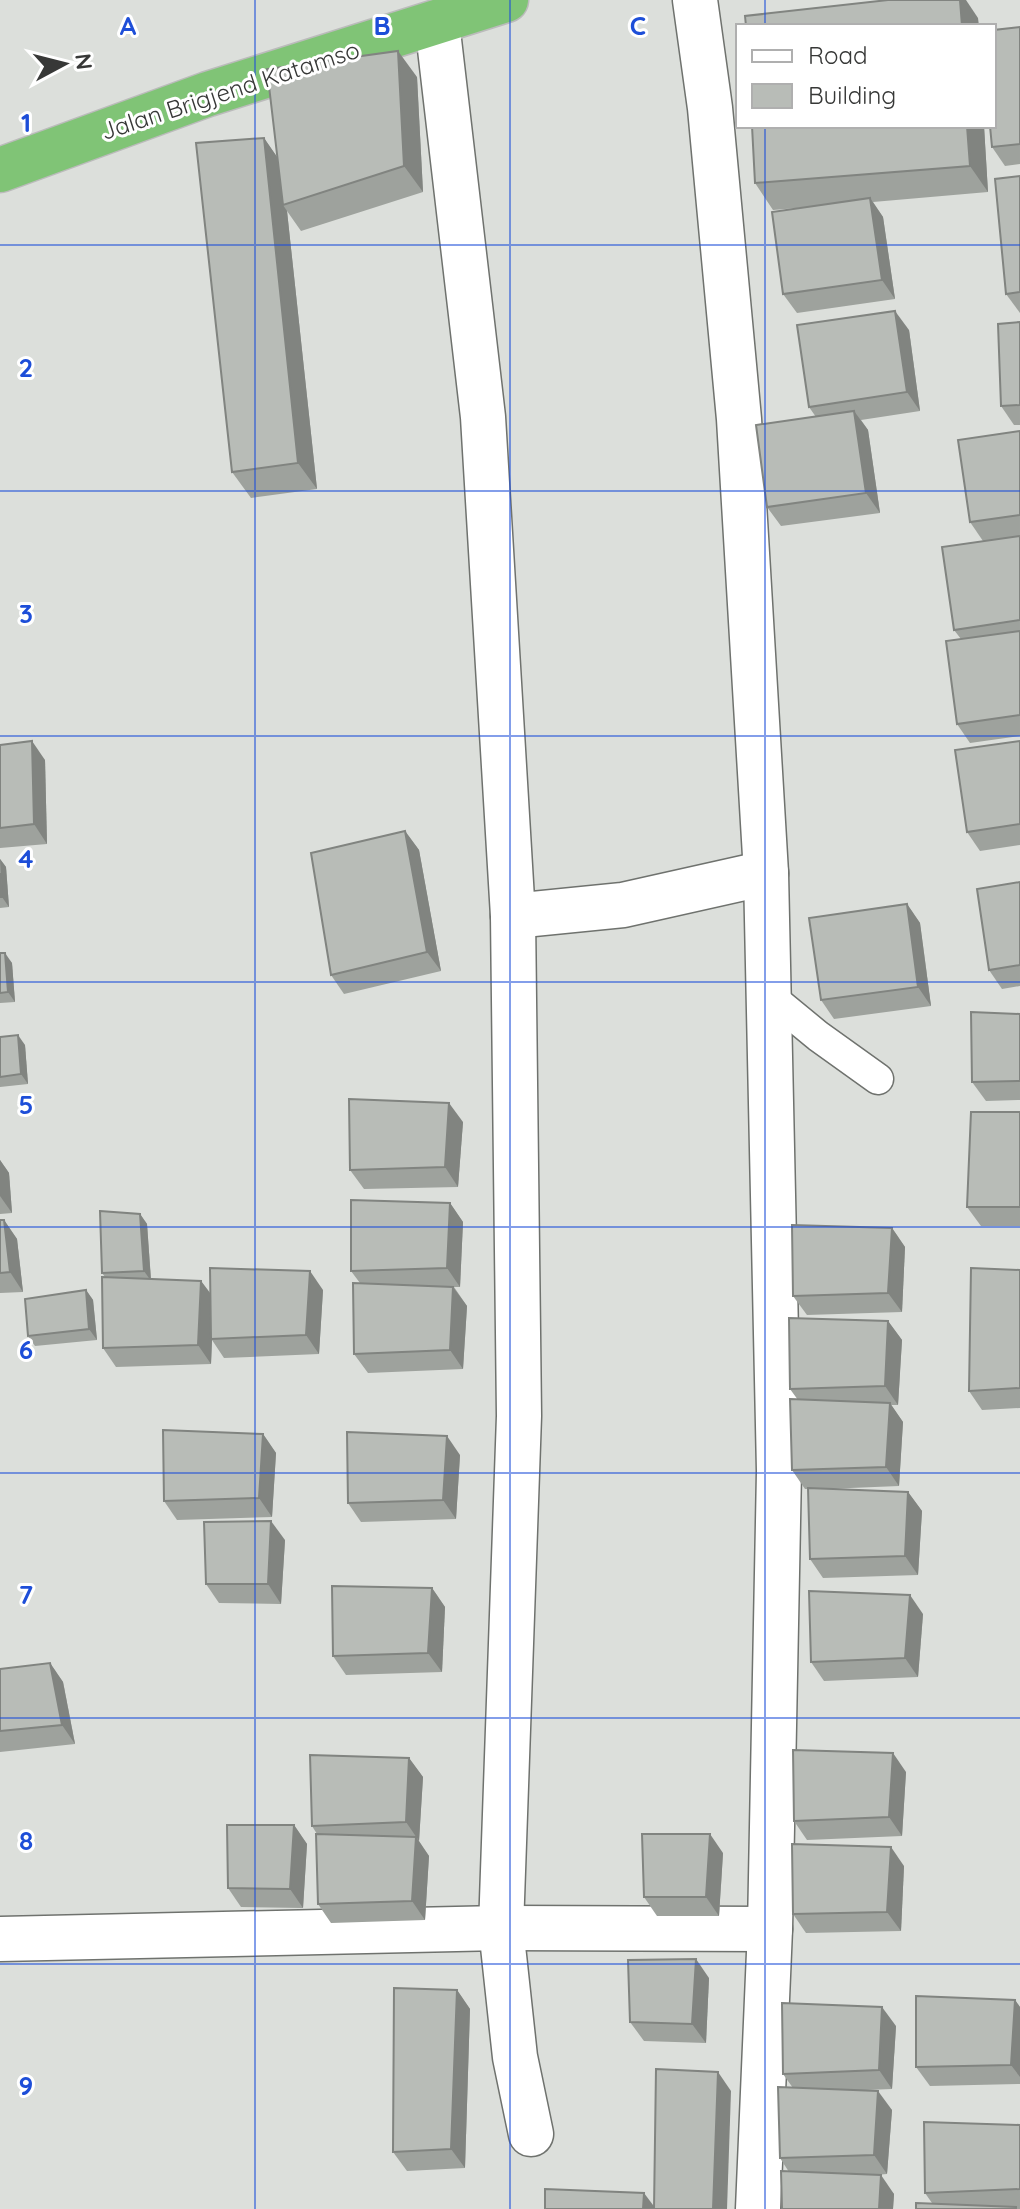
<svg xmlns="http://www.w3.org/2000/svg" width="1020" height="2209" viewBox="0 0 1020 2209" font-family="Quicksand,sans-serif">
  <style>
    .lines { fill: none; stroke-linecap: round; stroke-linejoin: round }
    .service-casing { stroke: #6f726e; stroke-width: 33 }
    .minor-casing { stroke: #6f726e; stroke-width: 47 }
    .trunk-casing { stroke: #bbb; stroke-width: 47 }
    .service { stroke: #fff; stroke-width: 30 }
    .minor { stroke: #fff; stroke-width: 44 }
    .trunk { stroke: #80c476; stroke-width: 44 }
    .wall { fill: #9ea29d }
    .shaded-wall { fill: #818480 }
    .building { fill: #b8bcb7; stroke: #818480; stroke-width: 2 }
    .grid { fill: none; stroke: #1d4ed8; stroke-width: 2; stroke-opacity: 0.55 }
    .labels { text-anchor: middle; dominant-baseline: central; stroke-width: 6; stroke-linejoin: round; paint-order: stroke }
    .street-label { font-size: 24px; fill: #373837; stroke: #fff }
    .grid-label { font-size: 26px; text-anchor: middle; font-weight: bold; fill: #1d4ed8; stroke: #fff; stroke-width: 6; stroke-linejoin: round; paint-order: stroke }
  </style>
  <rect width="100%" height="100%" fill="#dcdfdb"/>
  <g class="lines">
    <defs>
      <path id="service" d="M767,994L818,1036L878,1079"/>
      <g id="minor">
        <path d="M437,23L483,417L513,916L519,1416L501,1928L515,2057L531,2134"/>
        <path d="M513,916L623,905L766,873"/>
        <path d="M0,1939L501,1928L770,1929L779,1471L766,873L739,419L710,108L695,0"/>
        <path d="M758,2209L770,1929"/>
      </g>
      <path id="trunk" d="M0,170L208,94L506,0"/>
    </defs>
    <use href="#service" class="service-casing"/>
    <use href="#minor" class="minor-casing"/>
    <use href="#trunk" class="trunk-casing"/>
    <use href="#service" class="service"/>
    <use href="#minor" class="minor"/>
    <use href="#trunk" class="trunk"/>
  </g>
  <g class="wall">
    <path d="M1020,27V164L1005,166L992,147Z"/>
    <path d="M417,77L423,192L301,231L287,211L317,489L251,498L232,472L264,138L277,157Z"/>
    <path d="M984,126L988,192L873,202L883,217L895,299L797,313L783,294L809,207L773,210L755,183Z"/>
    <path d="M1020,176V313L1006,294Z"/>
    <path d="M1020,322V425H1014L1001,406Z"/>
    <path d="M909,330L920,411L861,420L868,430L880,513L781,526L767,507L816,417L809,407Z"/>
    <path d="M1020,431V536L983,541L970,522Z"/>
    <path d="M1020,536V736L970,743L957,724L961,639L954,630Z"/>
    <path d="M1020,741V845L980,851L967,832Z"/>
    <path d="M0,745L45,760L47,844L0,848Z"/>
    <path d="M405,831L419,850L441,971L344,994L331,975Z"/>
    <path d="M0,859L6,867L9,907L0,908Z"/>
    <path d="M1020,882V986L1002,989L989,970Z"/>
    <path d="M907,904L920,923L931,1006L834,1019L821,1000Z"/>
    <path d="M0,953L12,963L15,1002L0,1003Z"/>
    <path d="M1020,1014V1100L986,1101L972,1082Z"/>
    <path d="M0,1037L25,1045L28,1084L0,1087Z"/>
    <path d="M1020,1112V1226H981L967,1207Z"/>
    <path d="M463,1122L458,1187L364,1189L350,1170Z"/>
    <path d="M0,1160L9,1173L12,1213L0,1214Z"/>
    <path d="M450,1203L463,1222L460,1287H454L467,1306L463,1369L368,1373L354,1354L360,1283L351,1271Z"/>
    <path d="M140,1214L147,1224L151,1279L201,1281L211,1294L323,1290L319,1354L224,1358L212,1340L211,1364L116,1367L103,1348L105,1277L102,1273Z"/>
    <path d="M0,1220H4L17,1239L23,1292L0,1293Z"/>
    <path d="M892,1228L905,1247L902,1312L807,1315L793,1296Z"/>
    <path d="M1020,1270V1408L982,1410L969,1391Z"/>
    <path d="M86,1290L93,1300L97,1340L35,1346L28,1336Z"/>
    <path d="M888,1321L902,1340L898,1405H891L903,1422L899,1486L826,1489L908,1492L922,1511L918,1575L823,1578L810,1559L808,1489H805L792,1470L798,1400L790,1389Z"/>
    <path d="M263,1434L276,1453L272,1517L177,1520L164,1501Z"/>
    <path d="M460,1455L456,1519L361,1522L348,1503Z"/>
    <path d="M285,1540L281,1604L219,1603L206,1584Z"/>
    <path d="M432,1588L445,1607L442,1672L346,1675L333,1656Z"/>
    <path d="M923,1614L918,1677L824,1681L811,1662Z"/>
    <path d="M50,1663L63,1682L75,1744L0,1752V1669Z"/>
    <path d="M409,1758L423,1777L419,1841L429,1856L425,1920L331,1923L318,1904L317,1834L312,1826Z"/>
    <path d="M906,1772L902,1836L807,1840L794,1821Z"/>
    <path d="M294,1825L307,1844L303,1908L241,1907L228,1888Z"/>
    <path d="M723,1853L719,1916H657L644,1897Z"/>
    <path d="M904,1866L901,1931L806,1933L793,1914Z"/>
    <path d="M709,1978L706,2043L644,2041L630,2022Z"/>
    <path d="M457,1990L470,2009L465,2168L407,2171L393,2152Z"/>
    <path d="M1015,2000L1020,2007V2084L930,2086L916,2067Z"/>
    <path d="M896,2026L892,2089L866,2090L892,2110L887,2174L875,2175L894,2194L893,2209H782L789,2172L780,2158L793,2088L783,2074Z"/>
    <path d="M1020,2125V2209H916L932,2203L925,2193Z"/>
  </g>
  <g class="shaded-wall">
    <path d="M960,0H966L978,18L979,26H962Z"/>
    <path d="M398,51L417,77L423,192L404,166Z"/>
    <path d="M967,126H984L988,192L970,166Z"/>
    <path d="M264,138L282,164L283,205L287,211L317,489L298,463Z"/>
    <path d="M870,198L883,217L895,299L882,280Z"/>
    <path d="M895,311L909,330L920,411L907,392Z"/>
    <path d="M854,411L868,430L880,513L866,493Z"/>
    <path d="M32,741L45,760L47,844L34,824Z"/>
    <path d="M405,831L419,850L441,971L427,952Z"/>
    <path d="M0,859L6,867L9,907L2,897Z"/>
    <path d="M907,904L920,923L931,1006L918,987Z"/>
    <path d="M5,953L12,963L15,1002L8,992Z"/>
    <path d="M18,1035L25,1045L28,1084L21,1074Z"/>
    <path d="M449,1103L463,1122L458,1187L445,1167Z"/>
    <path d="M0,1160L9,1173L12,1213L0,1196Z"/>
    <path d="M450,1203L463,1222L460,1287L447,1268Z"/>
    <path d="M140,1214L147,1224L151,1281L144,1271Z"/>
    <path d="M4,1220L17,1239L23,1292L10,1272Z"/>
    <path d="M892,1228L905,1247L902,1312L888,1293Z"/>
    <path d="M310,1271L323,1290L319,1354L306,1335Z"/>
    <path d="M201,1281L215,1300L211,1339L212,1340L211,1364L198,1345Z"/>
    <path d="M453,1287L467,1306L463,1369L450,1350Z"/>
    <path d="M86,1290L93,1300L97,1340L89,1329Z"/>
    <path d="M888,1321L902,1340L898,1405L885,1386Z"/>
    <path d="M890,1403L903,1422L899,1486L886,1467Z"/>
    <path d="M263,1434L276,1453L272,1517L259,1498Z"/>
    <path d="M447,1436L460,1455L456,1519L443,1500Z"/>
    <path d="M908,1492L922,1511L918,1575L905,1556Z"/>
    <path d="M271,1521L285,1540L281,1604L268,1584Z"/>
    <path d="M432,1588L445,1607L442,1672L428,1653Z"/>
    <path d="M910,1595L923,1614L918,1677L905,1658Z"/>
    <path d="M50,1663L63,1682L75,1744L62,1725Z"/>
    <path d="M893,1753L906,1772L902,1836L889,1817Z"/>
    <path d="M409,1758L423,1777L419,1841L406,1822Z"/>
    <path d="M294,1825L307,1844L303,1908L290,1889Z"/>
    <path d="M710,1834L723,1853L719,1916L706,1897Z"/>
    <path d="M416,1837L429,1856L425,1920L412,1901Z"/>
    <path d="M891,1847L904,1866L901,1931L887,1912Z"/>
    <path d="M696,1959L709,1978L706,2043L692,2024Z"/>
    <path d="M457,1990L470,2009L465,2168L451,2149Z"/>
    <path d="M1015,2000L1020,2007V2077L1011,2065Z"/>
    <path d="M882,2007L896,2026L892,2089L879,2070Z"/>
    <path d="M718,2072L731,2091L727,2209H713Z"/>
    <path d="M878,2091L892,2110L887,2174L874,2155Z"/>
    <path d="M881,2175L894,2194L893,2209H879Z"/>
    <path d="M644,2193L656,2209H643Z"/>
  </g>
  <g class="building">
    <path d="M888,0H960L962,26H746L745,16Z"/>
    <path d="M1020,27V144L992,147L990,126H994V30Z"/>
    <path d="M398,51L404,166L283,205L267,69Z"/>
    <path d="M752,126H967L970,166L755,183Z"/>
    <path d="M264,138L298,463L232,472L196,143Z"/>
    <path d="M1020,176V292L1006,294L995,179Z"/>
    <path d="M870,198L882,280L783,294L772,212Z"/>
    <path d="M895,311L907,392L809,407L797,325Z"/>
    <path d="M1020,322V405L1001,406L998,324Z"/>
    <path d="M854,411L866,493L767,507L756,425Z"/>
    <path d="M1020,431V515L970,522L958,440Z"/>
    <path d="M1020,536V620L954,630L942,547Z"/>
    <path d="M1020,631V715L957,724L946,641Z"/>
    <path d="M32,741L34,824L0,828V745Z"/>
    <path d="M1020,741V824L967,832L955,750Z"/>
    <path d="M405,831L427,952L331,975L311,853Z"/>
    <path d="M0,873L2,897H0Z"/>
    <path d="M1020,882V965L989,970L977,889Z"/>
    <path d="M907,904L918,987L821,1000L809,918Z"/>
    <path d="M0,953H5L8,992L0,993Z"/>
    <path d="M971,1012L1020,1014V1081L972,1082Z"/>
    <path d="M18,1035L21,1074L0,1077V1037Z"/>
    <path d="M349,1099L449,1103L445,1167L350,1170Z"/>
    <path d="M971,1112H1020V1207H967Z"/>
    <path d="M351,1200L450,1203L447,1268L351,1271Z"/>
    <path d="M100,1211L140,1214L144,1271L102,1273Z"/>
    <path d="M0,1220H4L10,1272L0,1273Z"/>
    <path d="M792,1225L892,1228L888,1293L793,1296Z"/>
    <path d="M210,1268L310,1271L306,1335L211,1339Z"/>
    <path d="M971,1268L1020,1270V1388L969,1391Z"/>
    <path d="M102,1277L201,1281L198,1345L103,1348Z"/>
    <path d="M353,1283L453,1287L450,1350L354,1354Z"/>
    <path d="M86,1290L89,1329L28,1336L25,1299Z"/>
    <path d="M789,1318L888,1321L885,1386L790,1389Z"/>
    <path d="M790,1399L890,1403L886,1467L792,1470Z"/>
    <path d="M163,1430L263,1434L259,1498L164,1501Z"/>
    <path d="M347,1432L447,1436L443,1500L348,1503Z"/>
    <path d="M808,1488L908,1492L905,1556L810,1559Z"/>
    <path d="M271,1521L268,1584H206L204,1522Z"/>
    <path d="M332,1586L432,1588L428,1653L333,1656Z"/>
    <path d="M809,1591L910,1595L905,1658L811,1662Z"/>
    <path d="M50,1663L62,1725L0,1731V1669Z"/>
    <path d="M793,1750L893,1753L889,1817L794,1821Z"/>
    <path d="M310,1755L409,1758L406,1822L312,1826Z"/>
    <path d="M227,1825H294L290,1889L228,1888Z"/>
    <path d="M316,1834L416,1837L412,1901L318,1904Z"/>
    <path d="M642,1834H710L706,1897H644Z"/>
    <path d="M792,1844L891,1847L887,1912L793,1914Z"/>
    <path d="M696,1959L692,2024L630,2022L628,1960Z"/>
    <path d="M394,1988L457,1990L451,2149L393,2152Z"/>
    <path d="M916,1996L1015,2000L1011,2065L916,2067Z"/>
    <path d="M782,2003L882,2007L879,2070L783,2074Z"/>
    <path d="M656,2069L718,2072L713,2209H654Z"/>
    <path d="M778,2087L878,2091L874,2155L780,2158Z"/>
    <path d="M924,2122L1020,2125V2189L925,2193Z"/>
    <path d="M781,2171L881,2175L879,2209H782Z"/>
    <path d="M545,2189L644,2193L643,2209H545Z"/>
    <path d="M916,2203L1016,2207V2209H916Z"/>
  </g>
  <path class="grid" d="M255,0V2209M510,0V2209M765,0V26M765,126V2209M0,245H1020M0,491H1020M0,736H1020M0,982H1020M0,1227H1020M0,1473H1020M0,1718H1020M0,1964H1020"/>
  <g class="labels">
    <g class="street-label">
      <text transform="translate(230 90) rotate(-18)">Jalan Brigjend Katamso</text>
    </g>
  </g>
  <g class="grid-label">
    <text x="128" y="35">A</text>
    <text x="382" y="35">B</text>
    <text x="638" y="35">C</text>
    <text x="26" y="132">1</text>
    <text x="26" y="377">2</text>
    <text x="26" y="623">3</text>
    <text x="26" y="868">4</text>
    <text x="26" y="1114">5</text>
    <text x="26" y="1359">6</text>
    <text x="26" y="1604">7</text>
    <text x="26" y="1850">8</text>
    <text x="26" y="2095">9</text>
  </g>
  <rect x="736" y="24" width="260" height="104" fill="#ffffff" stroke="#afafaf" stroke-width="2"/>
  <rect x="752" y="50" width="40" height="12" fill="#ffffff" stroke="#afafaf" stroke-width="2"/>
  <text x="808" y="64" font-size="24" fill="#373837">Road</text>
  <rect x="752" y="84" width="40" height="24" fill="#b8bcb7" stroke="#afafaf" stroke-width="2"/>
  <text x="808" y="104" font-size="24" fill="#373837">Building</text>
  <g transform="translate(64 64) rotate(83)" stroke="#ffffff" stroke-width="6" paint-order="stroke">
  <path d="M0-6L14 30L0 20L-14 30Z" fill="#373837"/>
  <text y="-12" font-size="22" font-weight="bold" text-anchor="middle" fill="#373837">N</text>
  </g>
</svg>
